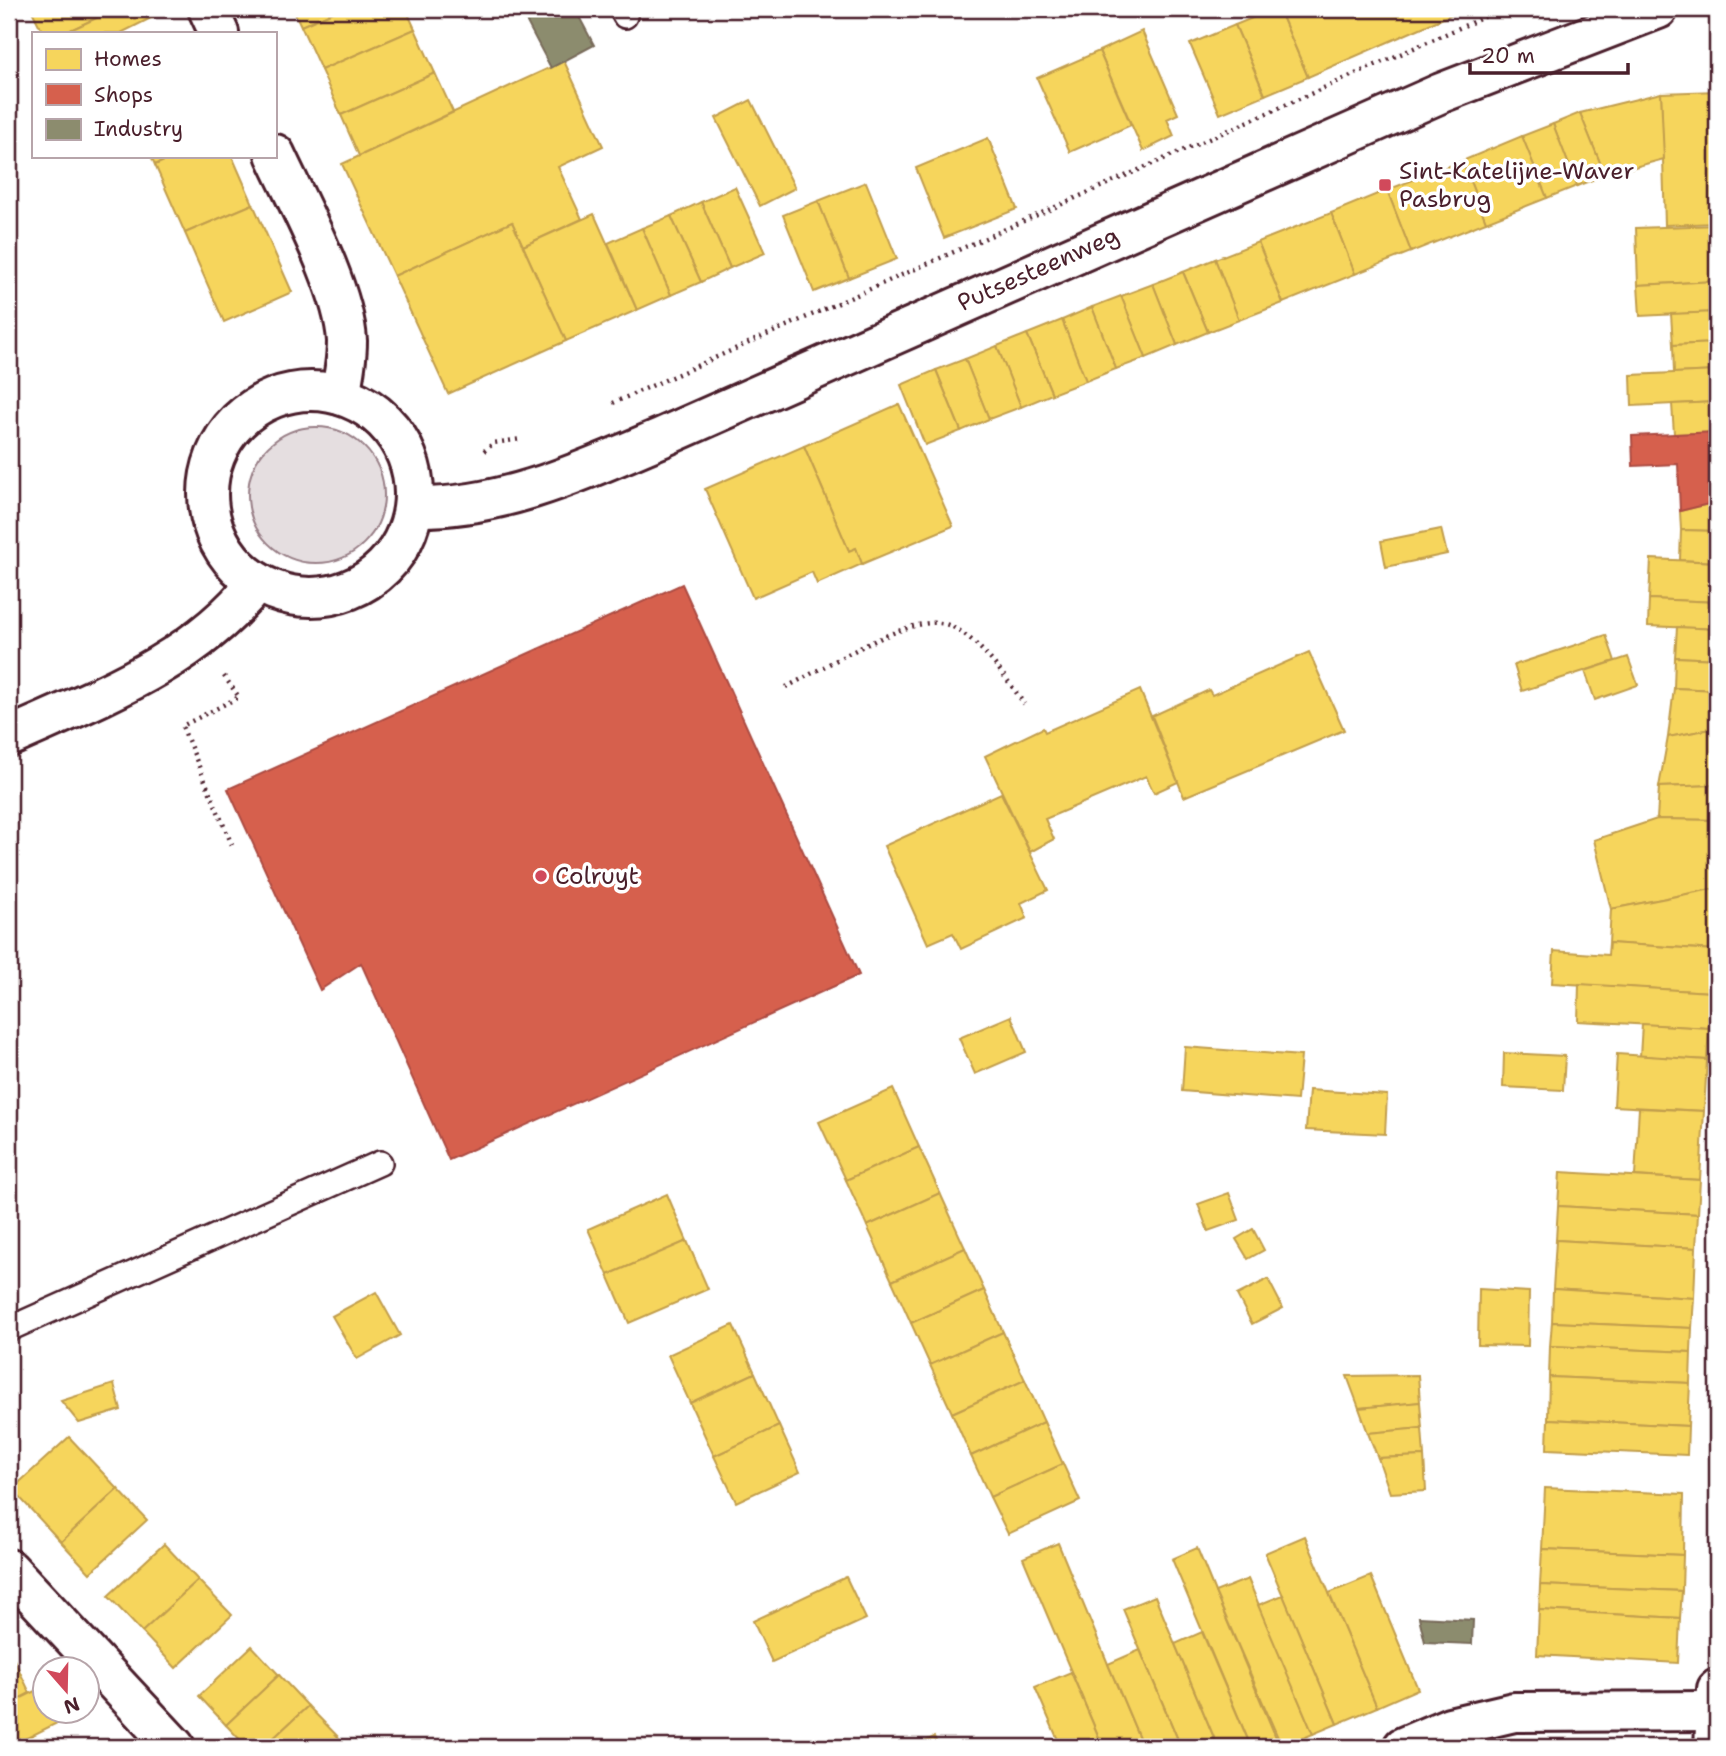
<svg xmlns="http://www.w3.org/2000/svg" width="1726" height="1756" viewBox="0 0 1726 1756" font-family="'Shantell Sans',sans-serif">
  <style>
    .green { fill: #e5dee0; stroke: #987e86; stroke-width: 2 }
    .homes { fill: #f6d55c; stroke: #c29e4d; stroke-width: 2 }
    .shops { fill: #d6604d; stroke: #ac4c43; stroke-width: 2 }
    .industry { fill: #8c8c6e; stroke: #786b5a; stroke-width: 2 }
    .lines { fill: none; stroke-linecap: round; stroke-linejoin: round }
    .lane-casing { stroke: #4a1f2b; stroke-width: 28 }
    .street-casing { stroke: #4a1f2b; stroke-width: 44 }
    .secondary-casing { stroke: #4a1f2b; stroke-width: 44 }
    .primary-casing { stroke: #4a1f2b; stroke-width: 44 }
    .path { stroke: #4a1f2b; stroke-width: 4.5; stroke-dasharray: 2 5; stroke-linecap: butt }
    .lane { stroke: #fff; stroke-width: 23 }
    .street { stroke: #fff; stroke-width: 38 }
    .secondary { stroke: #fff; stroke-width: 38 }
    .primary { stroke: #fff; stroke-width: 38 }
    .poi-dot { fill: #d1495b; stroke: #fff; stroke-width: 2.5 }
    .labels { text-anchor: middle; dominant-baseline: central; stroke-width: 7; stroke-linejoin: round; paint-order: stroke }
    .poi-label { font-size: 24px; fill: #4a1f2b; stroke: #fff; text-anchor: start }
    .street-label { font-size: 24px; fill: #4a1f2b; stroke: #fff }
  </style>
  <rect width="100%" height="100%" fill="#fff"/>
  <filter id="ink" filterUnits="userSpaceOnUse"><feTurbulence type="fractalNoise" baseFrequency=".0143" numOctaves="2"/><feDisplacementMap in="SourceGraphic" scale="14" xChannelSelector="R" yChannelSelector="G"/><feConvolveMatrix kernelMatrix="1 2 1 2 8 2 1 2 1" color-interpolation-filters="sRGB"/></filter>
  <g filter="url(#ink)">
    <circle class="green" cx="316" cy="495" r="68"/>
    <g class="homes">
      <path d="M31,9H116L64,33H43Z"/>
      <path d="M116,9H154L157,15L121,33H64Z"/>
      <path d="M293,9H340L301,26Z"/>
      <path d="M340,9H406L415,29L321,70L301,26Z"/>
      <path d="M1274,9H1279L1308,77L1265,95L1235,25Z"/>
      <path d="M1279,9H1464L1308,77Z"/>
      <path d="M1235,25L1265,95L1220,114L1190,44Z"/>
      <path d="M415,29L435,73L341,115L321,70Z"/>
      <path d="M1142,31L1178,114L1167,119L1174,136L1143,151L1099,51Z"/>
      <path d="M1099,51L1131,125L1070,152L1037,78Z"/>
      <path d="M564,61L603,146L558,167L582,219L523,246L512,222L394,276L342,164Z"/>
      <path d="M435,73L453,112L359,156L341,115Z"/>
      <path d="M1717,91V223L1665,225L1661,93Z"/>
      <path d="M1661,93L1664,159L1605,175L1580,113Z"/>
      <path d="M751,100L795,188L760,206L716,118Z"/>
      <path d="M1580,113L1605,175L1577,186L1553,124Z"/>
      <path d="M1553,124L1577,186L1547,198L1522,136Z"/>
      <path d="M1522,136L1547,198L1486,222L1462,161Z"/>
      <path d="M988,138L1017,209L944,238L916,168Z"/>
      <path d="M151,156H176L155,165Z"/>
      <path d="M176,156H232L253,204L185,233L155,165Z"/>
      <path d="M1462,161L1486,222L1411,252L1387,190Z"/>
      <path d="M866,182L897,259L849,278L818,201Z"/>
      <path d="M735,187L765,253L730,268L701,202Z"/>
      <path d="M1387,190L1411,252L1355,274L1331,213Z"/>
      <path d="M818,201L849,278L814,292L783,215Z"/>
      <path d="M701,202L730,268L701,282L671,216Z"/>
      <path d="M253,204L292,292L224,322L185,233Z"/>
      <path d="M1331,213L1355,274L1283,303L1258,242Z"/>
      <path d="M594,214L637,310L566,341L523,246Z"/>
      <path d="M671,216L701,282L671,295L642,228Z"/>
      <path d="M512,222L566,341L448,394L394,276Z"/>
      <path d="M1717,225V281L1638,285L1636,228Z"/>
      <path d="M642,228L671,295L637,310L608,243Z"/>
      <path d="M1258,242L1283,303L1239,320L1215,259Z"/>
      <path d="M1215,259L1239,320L1208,332L1183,272Z"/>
      <path d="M1183,272L1208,332L1177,345L1153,284Z"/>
      <path d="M1717,281V312L1640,316L1638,285Z"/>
      <path d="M1153,284L1177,345L1146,358L1121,296Z"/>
      <path d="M1121,296L1146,358L1116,369L1092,307Z"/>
      <path d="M1092,307L1116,369L1086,381L1062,320Z"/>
      <path d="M1717,312V343L1673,345L1671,314Z"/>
      <path d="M1062,320L1086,381L1052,394L1027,334Z"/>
      <path d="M1027,334L1052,394L1021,407L997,346Z"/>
      <path d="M1717,343V371L1674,373L1673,345Z"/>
      <path d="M997,346L1021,407L989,419L965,359Z"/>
      <path d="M965,359L989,419L961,431L936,370Z"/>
      <path d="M936,370L961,431L925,445L901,385Z"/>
      <path d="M1717,371V402L1632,406L1631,375Z"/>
      <path d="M1717,402V432L1674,434L1672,404Z"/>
      <path d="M899,404L953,526L862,564L856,548L849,551L804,446Z"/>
      <path d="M804,446L849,551L856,548L862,564L817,584L812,572L753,598L705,489Z"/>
      <path d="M1717,502V531L1681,530L1680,511Z"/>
      <path d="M1441,529L1447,554L1386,567L1381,541Z"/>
      <path d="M1681,530L1717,531V562L1680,560Z"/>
      <path d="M1651,559L1717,562V602L1649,599Z"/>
      <path d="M1649,599L1717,602V629L1648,626Z"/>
      <path d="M1677,627L1717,629V659L1675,657Z"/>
      <path d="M1606,635L1615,661L1522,691L1514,665Z"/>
      <path d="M1309,652L1344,730L1184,797L1152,716L1209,690L1212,695Z"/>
      <path d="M1628,657L1638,685L1595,700L1585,671Z"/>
      <path d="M1675,657L1717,659V690L1674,688Z"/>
      <path d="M1674,688L1717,690V728L1668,737Z"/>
      <path d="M1140,690L1178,782L1154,793L1146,776L1045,819L1054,839L1030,852L985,756L1043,728L1045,732Z"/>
      <path d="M1717,728V785L1659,787L1668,737Z"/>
      <path d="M1717,785V820L1657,819L1659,787Z"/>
      <path d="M1001,793L1048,890L1021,903L1027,918L961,949L953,933L928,944L884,846Z"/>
      <path d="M1657,819L1717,820V888L1611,909L1594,840Z"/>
      <path d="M1717,888L1714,950L1609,943L1611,909Z"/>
      <path d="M1609,943L1714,950L1711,992L1552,983L1554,951L1608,955Z"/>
      <path d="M1579,984L1711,992L1709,1028L1578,1021Z"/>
      <path d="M1011,1016L1026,1052L975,1074L959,1038Z"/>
      <path d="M1642,1024L1709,1028L1707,1060L1640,1056Z"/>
      <path d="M1185,1047L1301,1056L1297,1100L1182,1091Z"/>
      <path d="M1504,1053L1565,1056L1563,1090L1503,1087Z"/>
      <path d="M1617,1054L1707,1060L1704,1111L1614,1106Z"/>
      <path d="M893,1089L919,1147L846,1180L819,1122Z"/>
      <path d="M1309,1090L1387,1095L1385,1134L1306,1130Z"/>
      <path d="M1639,1108L1704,1111L1700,1180L1635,1176Z"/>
      <path d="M919,1147L940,1193L867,1226L846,1180Z"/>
      <path d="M1560,1172L1700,1180L1698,1214L1558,1206Z"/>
      <path d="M940,1193L965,1248L892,1281L867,1226Z"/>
      <path d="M1229,1193L1239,1220L1208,1231L1198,1204Z"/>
      <path d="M667,1194L687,1241L608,1275L588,1229Z"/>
      <path d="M1558,1206L1698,1214L1696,1248L1556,1240Z"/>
      <path d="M1253,1229L1264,1250L1248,1259L1236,1239Z"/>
      <path d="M1556,1240L1696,1248L1694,1298L1553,1289Z"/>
      <path d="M687,1241L708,1289L629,1323L608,1275Z"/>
      <path d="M965,1248L984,1290L911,1323L892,1281Z"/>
      <path d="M1268,1279L1283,1308L1252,1324L1237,1295Z"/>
      <path d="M1479,1289L1529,1292L1528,1346L1478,1345Z"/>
      <path d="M1553,1289L1694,1298L1692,1328L1552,1322Z"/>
      <path d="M984,1290L1003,1332L930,1365L911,1323Z"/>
      <path d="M376,1292L400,1335L357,1359L332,1316Z"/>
      <path d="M1552,1322L1692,1328L1691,1352L1550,1346Z"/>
      <path d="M733,1325L755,1373L690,1403L668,1355Z"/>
      <path d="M1003,1332L1025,1380L952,1413L930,1365Z"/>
      <path d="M1550,1346L1691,1352L1690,1383L1549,1377Z"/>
      <path d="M755,1373L779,1426L714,1456L690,1403Z"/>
      <path d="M1418,1375L1420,1402L1359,1408L1347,1376Z"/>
      <path d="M1549,1377L1690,1383L1688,1426L1548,1419Z"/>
      <path d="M1025,1380L1044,1422L971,1456L952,1413Z"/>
      <path d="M114,1384L121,1410L79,1423L61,1401Z"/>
      <path d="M1420,1402L1422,1428L1368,1433L1359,1408Z"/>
      <path d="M1548,1419L1688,1426L1687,1455L1547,1449Z"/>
      <path d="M1044,1422L1063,1464L990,1497L971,1456Z"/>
      <path d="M779,1426L800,1472L736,1502L714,1456Z"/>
      <path d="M1422,1428L1424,1456L1378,1458L1368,1433Z"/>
      <path d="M69,1437L118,1489L61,1542L12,1489Z"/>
      <path d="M1424,1456L1426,1491L1390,1493L1378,1458Z"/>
      <path d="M1063,1464L1080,1501L1008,1534L990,1497Z"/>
      <path d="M1545,1488L1684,1494L1683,1555L1542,1549Z"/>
      <path d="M118,1489L147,1520L90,1573L61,1542Z"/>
      <path d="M1305,1536L1377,1707L1337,1724L1265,1553Z"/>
      <path d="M1058,1543L1108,1664L1143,1747H1103L1023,1558Z"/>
      <path d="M164,1544L198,1580L142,1632L108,1596Z"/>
      <path d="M1197,1548L1215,1592L1280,1747H1251L1172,1559Z"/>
      <path d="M1542,1549L1683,1555L1682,1591L1540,1585Z"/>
      <path d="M1371,1576L1418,1689L1377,1707L1329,1593Z"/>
      <path d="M846,1577L866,1619L772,1662L753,1621Z"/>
      <path d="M1248,1579L1313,1734L1282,1747L1215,1592Z"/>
      <path d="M198,1580L232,1615L176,1668L142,1632Z"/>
      <path d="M1540,1585L1682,1591L1680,1618L1539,1610Z"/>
      <path d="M1283,1595L1337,1724L1313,1734L1258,1605Z"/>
      <path d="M1155,1596L1175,1644L1218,1747H1181L1123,1609Z"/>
      <path d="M1539,1610L1680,1618L1678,1663L1537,1655Z"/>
      <path d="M1202,1632L1251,1747H1218L1175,1644Z"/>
      <path d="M252,1646L279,1675L226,1725L199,1696Z"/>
      <path d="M9,1649L30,1693L9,1704Z"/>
      <path d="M1140,1650L1181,1747H1143L1108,1664Z"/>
      <path d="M1071,1672L1103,1747H1061L1035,1687Z"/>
      <path d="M279,1675L308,1706L264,1747H247L226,1725Z"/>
      <path d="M46,1686V1710H63L67,1718L9,1747V1704Z"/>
      <path d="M308,1706L348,1747H264Z"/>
      <path d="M934,1737L939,1747H920L919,1744Z"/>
    </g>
    <g class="shops">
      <path d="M1717,432V502L1680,511L1678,464L1633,466L1632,436Z"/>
      <path d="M682,584L859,975L449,1160L361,963L320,990L228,789Z"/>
    </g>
    <g class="industry">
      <path d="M520,9H575L594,45L551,68Z"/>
      <path d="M1419,1617L1473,1620L1472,1644L1425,1642Z"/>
    </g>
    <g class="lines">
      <defs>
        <g id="lane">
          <path d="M621,9L625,16"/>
          <path d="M9,1329L380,1163"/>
        </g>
        <g id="street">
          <path d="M9,1569L175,1747"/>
          <path d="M1403,1747L1450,1727L1514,1712L1715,1711"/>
        </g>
        <g id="secondary">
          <circle cx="311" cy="494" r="103"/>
          <path d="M414,507C503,509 585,470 665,436L1441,93L1658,9"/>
          <path d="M9,737C98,697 195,662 257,582"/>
          <path d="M1714,1747L1717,1689"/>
        </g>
        <g id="primary">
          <path d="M208,9L219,33"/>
          <path d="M275,154C298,204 344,287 347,341C347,359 344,376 340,395"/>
        </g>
      </defs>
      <use href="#lane" class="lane-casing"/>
      <use href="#street" class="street-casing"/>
      <use href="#secondary" class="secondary-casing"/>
      <use href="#primary" class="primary-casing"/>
      <g class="path">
        <path d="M613,403L1502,9"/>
        <path d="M484,451L494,443L521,439"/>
        <path d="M224,676L239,697L182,726L232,845"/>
        <path d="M786,687C823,669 901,619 940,623C970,626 1009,681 1024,704"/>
      </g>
      <use href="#lane" class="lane"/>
      <use href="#street" class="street"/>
      <use href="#secondary" class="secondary"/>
      <use href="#primary" class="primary"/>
    </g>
  </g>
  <g class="poi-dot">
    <rect x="1378" y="178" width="14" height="14" rx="3.5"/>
    <circle cx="541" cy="876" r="7"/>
  </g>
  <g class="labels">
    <g class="poi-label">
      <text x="1399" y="171">Sint-Katelijne-Waver<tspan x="1399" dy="28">Pasbrug</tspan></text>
      <text x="555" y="876">Colruyt</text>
    </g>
    <g class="street-label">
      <text transform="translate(1038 269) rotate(-24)">Putsesteenweg</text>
    </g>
  </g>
  <rect width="1726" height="1756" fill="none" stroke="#fff" stroke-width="35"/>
  <rect x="18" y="18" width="1691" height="1721" fill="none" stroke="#4a1f2b" stroke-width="2.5" filter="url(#ink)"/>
  <rect x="32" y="32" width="245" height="126" fill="#ffffff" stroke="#b7a5aa" stroke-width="2"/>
  <rect x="46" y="49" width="35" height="21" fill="#f6d55c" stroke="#b7a5aa" stroke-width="2"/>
  <text x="94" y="66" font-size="21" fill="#4a1f2b">Homes</text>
  <rect x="46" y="84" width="35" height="21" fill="#d6604d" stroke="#b7a5aa" stroke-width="2"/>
  <text x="94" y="102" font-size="21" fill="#4a1f2b">Shops</text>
  <rect x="46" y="119" width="35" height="21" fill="#8c8c6e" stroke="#b7a5aa" stroke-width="2"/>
  <text x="94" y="136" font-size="21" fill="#4a1f2b">Industry</text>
  <g transform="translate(66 1690) rotate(160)"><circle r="33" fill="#ffffff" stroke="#b7a5aa" stroke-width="2"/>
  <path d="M0-5L12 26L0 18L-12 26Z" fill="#d1495b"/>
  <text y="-10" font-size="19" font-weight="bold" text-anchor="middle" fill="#4a1f2b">N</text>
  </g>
  <path d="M1470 63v10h158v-10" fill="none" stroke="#4a1f2b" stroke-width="3.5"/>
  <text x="1481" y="63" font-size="21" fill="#4a1f2b" stroke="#ffffff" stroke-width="5" paint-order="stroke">20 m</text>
</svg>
